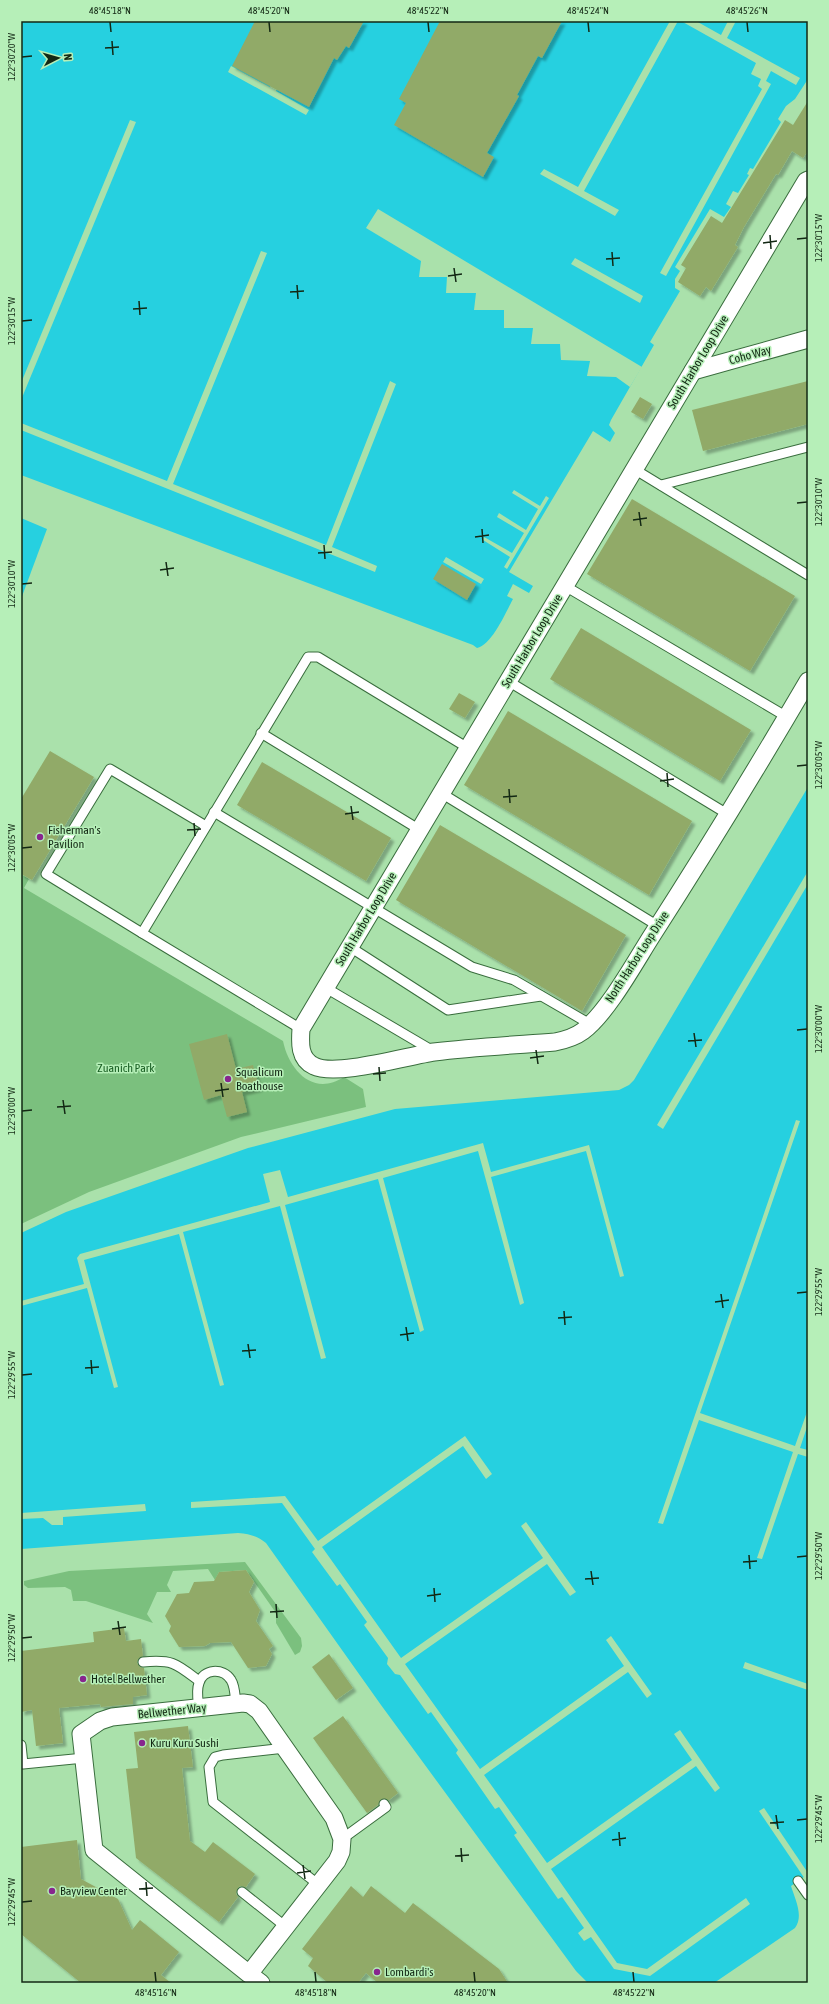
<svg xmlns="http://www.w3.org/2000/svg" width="829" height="2004" viewBox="0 0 829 2004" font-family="'Asap Condensed',sans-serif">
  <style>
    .green { fill: #7bc07e }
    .water { fill: #26d0e0 }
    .pier { fill: #aae1ab }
    .building { fill: #91aa68; filter: url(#shadow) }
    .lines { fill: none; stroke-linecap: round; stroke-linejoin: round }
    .service-casing { stroke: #396d3d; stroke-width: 11 }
    .minor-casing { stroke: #396d3d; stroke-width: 19 }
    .service { stroke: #fff; stroke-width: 9 }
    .minor { stroke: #fff; stroke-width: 17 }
    .ticks { fill: none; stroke: #132814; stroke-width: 1.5 }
    .poi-dot { fill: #88268e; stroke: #b6efb8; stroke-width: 1.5 }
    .labels { text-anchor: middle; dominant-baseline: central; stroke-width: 3; stroke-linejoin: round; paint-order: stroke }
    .street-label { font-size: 12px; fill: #132814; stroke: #b6efb8 }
    .poi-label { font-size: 12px; fill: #132814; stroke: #b6efb8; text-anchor: start }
    .park-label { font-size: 12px; fill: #195e23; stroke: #b6efb8 }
    .neatline { fill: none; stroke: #132814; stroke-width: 1.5 }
    .ticks-label { font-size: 10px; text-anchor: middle; fill: #132814 }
  </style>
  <defs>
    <filter id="shadow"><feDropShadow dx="3.5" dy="3.5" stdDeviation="1" flood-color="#0004"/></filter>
  </defs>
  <rect width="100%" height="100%" fill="#aae1ab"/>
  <g class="green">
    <path d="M21,874L29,879L24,888L283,1041C289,1070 313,1097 344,1077L363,1089L366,1107L241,1137L89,1192L21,1224Z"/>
    <path d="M245,1562L301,1638L302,1646L300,1652L295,1655L276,1623V1613L246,1570L219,1572L215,1580L208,1569L173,1571L167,1585L171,1592H157L147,1614L153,1623L86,1601H73L71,1590L65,1587L28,1588L24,1585V1581L69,1571Z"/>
  </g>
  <g class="water">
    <path d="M21,21H808V79L795,99L786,106L778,119L781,122L753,169L750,168L747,174L749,175L738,193L733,191L726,204L731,207L724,217L710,209L675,267L680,271L675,279V288L680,291L650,342L654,345L611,420L609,425L615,433L610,442L593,431L509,572L533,586L529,593L513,584L507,596L513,599C506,612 492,645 477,648L473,645L21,475Z"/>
    <path d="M21,518L47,529L21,599Z"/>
    <path d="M808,787V1874L791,1886C795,1899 804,1916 795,1928L714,1983H588L576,1971L381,1705L266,1543C257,1536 250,1534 238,1533L21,1549V1233L66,1212L248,1148L395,1109L619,1090L629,1085L634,1080Z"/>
  </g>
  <g class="pier">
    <path d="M315,21L276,91L309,110L306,115L228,72L231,66L270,87L293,47Z"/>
    <path d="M670,21H678L584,191L619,210L615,216L540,174L544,169L578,187Z"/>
    <path d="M681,21H696L721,35L728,21H736L727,38L800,78L796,85L771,71L766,81L771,84L666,276L660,273L762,89L758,86L761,79L751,74L756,63Z"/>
    <path d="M130,120L136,122L21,400V383Z"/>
    <path d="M378,209L642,367L630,387L616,377L587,376L590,361L561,360L560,344H531L533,328H504V310H474L476,293H446L447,277H419L421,261L366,228Z"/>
    <path d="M261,251L267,253L173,484L326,545L390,381L396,384L332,547L377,566L375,572L21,430V423L167,481Z"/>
    <path d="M575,258L643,296L640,303L571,264Z"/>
    <path d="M514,490L540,506L546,496L549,498L507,569L504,567L510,557L483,540L484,537L512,553L524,533L497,517L499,513L526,530L538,509L512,493Z"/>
    <path d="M446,557L484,579L481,584L443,562Z"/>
    <path d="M808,871V884L663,1129L657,1125Z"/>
    <path d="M796,1120L800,1121L700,1413L795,1446L808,1409V1424L800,1448L808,1450V1457L798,1454L762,1559L757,1558L793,1452L699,1420L663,1524L658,1523Z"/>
    <path d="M483,1143L491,1172L589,1145L624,1276L620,1277L586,1151L491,1177L524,1303L520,1305L478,1151L383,1178L424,1330L420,1332L378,1179L285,1205L326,1358L321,1359L280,1206L183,1232L224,1385L220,1386L179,1234L84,1260L118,1387L114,1388L87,1288L21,1306V1301L84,1284L77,1258L80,1254L270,1202L263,1174L280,1170L288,1197Z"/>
    <path d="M465,1436L492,1474L486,1479L463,1446L322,1547L401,1658L543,1558L521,1526L526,1522L576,1592L570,1596L547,1564L405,1664L480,1769L624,1666L606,1640L611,1636L652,1694L647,1698L628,1672L484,1775L547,1863L692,1760L674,1734L680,1730L720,1788L715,1792L696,1766L551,1869L617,1963L647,1969L746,1898L750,1904L650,1976L614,1969L591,1937L584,1941L578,1933L584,1928L562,1897L558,1899L514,1835L517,1833L499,1807L495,1809L456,1753L458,1750L431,1712L428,1714L400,1675L395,1674L387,1664L388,1658L364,1625L367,1622L340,1584L337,1586L312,1552L315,1549L282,1503L191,1508V1502L285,1496L318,1541Z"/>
    <path d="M145,1504L146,1511L63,1517V1525H52L43,1518L21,1519V1513Z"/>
    <path d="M745,1662L808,1684V1690L743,1668Z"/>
    <path d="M764,1808L808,1873V1877L805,1879L759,1811Z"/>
  </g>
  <g class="building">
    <path d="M255,21H364L349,48L346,46L337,60L334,58L309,107L232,66Z"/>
    <path d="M440,21H562L542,58L538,56L517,95L519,96L487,153L494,157L483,177L394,125L406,103L399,99Z"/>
    <path d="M808,101V151L803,158L792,151L778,175L776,174L744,227L735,245L738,247L711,291L706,287L700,296L678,282L686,268L681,265L711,216L722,223L785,120L793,125Z"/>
    <path d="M808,381V424L703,451L692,410Z"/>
    <path d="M640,397L652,404L643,419L631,412Z"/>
    <path d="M632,499L795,596L750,671L587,574Z"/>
    <path d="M442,564L476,584L467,600L433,579Z"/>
    <path d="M581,628L751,730L720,781L550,679Z"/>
    <path d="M459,693L475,702L465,718L449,709Z"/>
    <path d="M508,711L692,821L649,895L464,785Z"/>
    <path d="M50,751L94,777L32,880L21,874V799Z"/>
    <path d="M262,762L391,838L366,881L237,805Z"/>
    <path d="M440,825L626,935L582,1011L396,900Z"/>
    <path d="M227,1034L236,1069L253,1065L259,1088L242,1092L247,1112L227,1117L221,1095L204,1100L189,1044Z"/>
    <path d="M246,1570L254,1582L249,1592L260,1610L256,1621L273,1646L269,1649L272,1654L266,1666L248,1668L231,1642L210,1643L205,1646L179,1647L169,1631L171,1626L165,1616L177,1594L189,1593L194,1582L214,1581L219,1572Z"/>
    <path d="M124,1628L126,1641L141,1639L143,1656L138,1659L137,1663L140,1667L144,1668L147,1695L133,1697V1704L101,1707L100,1704L59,1708L63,1743L36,1746L32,1710L21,1712V1651L94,1642L93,1632Z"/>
    <path d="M329,1654L353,1688L336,1700L312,1667Z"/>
    <path d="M343,1716L398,1793L389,1800L381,1799L378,1805L367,1813L313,1738Z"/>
    <path d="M188,1726L193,1767L182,1768L190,1841L205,1852L213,1842L255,1874L246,1887L240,1886L237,1889L236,1894L238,1897L219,1922L136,1858L126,1769L138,1768L134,1732Z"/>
    <path d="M77,1840L81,1879L118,1899L132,1930L140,1920L179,1952L161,1975L171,1983H81L21,1934V1847Z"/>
    <path d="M351,1886L363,1897L371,1886L405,1913L413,1903L499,1969L508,1983H378L366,1973L358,1983H328L308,1966L313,1958L302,1949Z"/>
  </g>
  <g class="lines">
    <defs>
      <g id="service">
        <path d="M634,469L808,575"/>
        <path d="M661,485L808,447"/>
        <path d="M565,586L787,717"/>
        <path d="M508,681L729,815"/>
        <path d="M261,733L420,830"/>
        <path d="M441,793L658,926"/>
        <path d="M214,812L472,967L514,980L590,1024"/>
        <path d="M142,933L46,874L110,769L206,826"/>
        <path d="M350,947L448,1010L541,996"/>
        <path d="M326,988L433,1051"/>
        <path d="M301,1029L142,933L308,657H318L468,748"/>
        <path d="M143,1662C173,1659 177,1664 199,1681"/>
        <path d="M199,1708C198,1700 196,1691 199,1683C203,1669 223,1667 231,1680C235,1686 235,1696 236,1704"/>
        <path d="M21,1745L23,1764L84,1758"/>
        <path d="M285,1748L223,1755L215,1757L209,1767L213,1802L319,1885"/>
        <path d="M342,1839L386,1807L384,1804"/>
        <path d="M798,1881L808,1895"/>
        <path d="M242,1892L286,1927"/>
      </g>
      <g id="minor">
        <path d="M808,180L806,181L301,1029C300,1043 299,1059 314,1066C336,1077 407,1056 434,1052C474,1047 515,1045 555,1042C565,1040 575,1037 583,1031C607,1013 634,964 651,937C705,853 757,768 808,681"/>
        <path d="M693,371L808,339"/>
        <path d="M249,1974L337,1861L341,1852L342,1839L334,1818L259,1711L250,1704L243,1703L112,1717L100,1721L81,1734L94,1850L249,1974L261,1983"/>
      </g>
    </defs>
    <use href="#service" class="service-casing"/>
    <use href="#minor" class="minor-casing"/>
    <use href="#service" class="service"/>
    <use href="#minor" class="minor"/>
  </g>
  <path class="ticks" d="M110,22L111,32M269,22L270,32M428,22L429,32M588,22L589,32M747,22L748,32M112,41L113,55M105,48L119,47M22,57L32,56M770,235L771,249M797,239L807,238M763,243L777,241M612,252L613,266M606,259L620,258M454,268L456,282M448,276L462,274M297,285L298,299M290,292L304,291M139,301L140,315M133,309L147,308M22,321L32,320M797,503L807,502M639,512L641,526M633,520L647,518M482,529L483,543M475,537L489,535M324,545L325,559M318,553L332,552M166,562L168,576M160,570L174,568M22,584L32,583M797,766L807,765M667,773L668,787M660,781L674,779M509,789L510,803M503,797L517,796M351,806L353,820M345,814L359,812M194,823L195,836M187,830L201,829M22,848L32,847M797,1030L807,1029M694,1033L696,1047M688,1041L702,1040M536,1050L538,1064M530,1058L544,1056M379,1067L380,1081M373,1074L386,1073M221,1083L223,1097M215,1091L229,1089M63,1100L65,1114M57,1107L71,1106M22,1111L32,1110M797,1293L807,1292M721,1294L723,1308M715,1302L729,1300M564,1311L565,1325M558,1318L572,1317M406,1327L408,1341M400,1335L414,1333M248,1344L250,1358M242,1351L256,1350M91,1360L92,1374M85,1368L99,1367M22,1375L32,1374M749,1555L750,1569M797,1557L807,1556M743,1562L757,1561M591,1571L593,1585M585,1579L599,1578M434,1588L435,1602M427,1596L441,1594M276,1604L277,1618M270,1612L284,1611M118,1621L120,1635M112,1629L126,1627M22,1638L32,1637M776,1815L778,1829M797,1820L807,1819M770,1823L784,1822M619,1832L620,1846M612,1840L626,1838M461,1848L462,1862M455,1856L469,1855M303,1865L305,1879M297,1873L311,1871M146,1882L147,1896M139,1889L153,1888M22,1902L32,1901M155,1972L156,1982M315,1972L316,1982M474,1972L475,1982M633,1972L634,1982"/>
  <g class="poi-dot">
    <circle cx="40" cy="837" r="4"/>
    <circle cx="228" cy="1079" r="4"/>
    <circle cx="83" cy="1679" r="4"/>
    <circle cx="142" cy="1743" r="4"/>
    <circle cx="52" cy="1891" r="4"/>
    <circle cx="377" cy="1972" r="4"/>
  </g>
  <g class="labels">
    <g class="street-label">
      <text transform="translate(750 355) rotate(-15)">Coho Way</text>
      <text transform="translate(698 362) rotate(-59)">South Harbor Loop Drive</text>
      <text transform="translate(532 641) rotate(-59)">South Harbor Loop Drive</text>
      <text transform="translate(366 919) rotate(-59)">South Harbor Loop Drive</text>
      <text transform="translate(637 957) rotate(-57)">North Harbor Loop Drive</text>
      <text transform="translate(172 1711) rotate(-6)">Bellwether Way</text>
    </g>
    <g class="poi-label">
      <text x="48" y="830">Fisherman's<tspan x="48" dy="14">Pavilion</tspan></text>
      <text x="236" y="1072">Squalicum<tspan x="236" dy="14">Boathouse</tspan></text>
      <text x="91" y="1679">Hotel Bellwether</text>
      <text x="150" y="1743">Kuru Kuru Sushi</text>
      <text x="60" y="1891">Bayview Center</text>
      <text x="385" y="1972">Lombardi's</text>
    </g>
    <g class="park-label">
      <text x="126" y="1068">Zuanich Park</text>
    </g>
  </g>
  <rect width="829" height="2004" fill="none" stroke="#b6efb8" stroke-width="44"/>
  <g transform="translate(58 58) rotate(84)" stroke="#b6efb8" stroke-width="3" paint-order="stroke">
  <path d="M0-3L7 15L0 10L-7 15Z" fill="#132814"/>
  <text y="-6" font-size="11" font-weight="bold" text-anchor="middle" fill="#132814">N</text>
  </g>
  <rect x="22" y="22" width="785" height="1960" class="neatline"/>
  <g class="ticks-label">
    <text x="110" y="14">48°45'18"N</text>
    <text x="269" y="14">48°45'20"N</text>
    <text x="428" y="14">48°45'22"N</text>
    <text x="588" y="14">48°45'24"N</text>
    <text x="747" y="14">48°45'26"N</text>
    <text transform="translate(11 57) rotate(-90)" y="4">122°30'20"W</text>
    <text transform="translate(818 238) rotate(-90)" y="4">122°30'15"W</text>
    <text transform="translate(11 321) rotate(-90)" y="4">122°30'15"W</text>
    <text transform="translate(818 502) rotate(-90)" y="4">122°30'10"W</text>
    <text transform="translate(11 584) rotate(-90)" y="4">122°30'10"W</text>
    <text transform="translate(818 765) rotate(-90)" y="4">122°30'05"W</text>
    <text transform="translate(11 848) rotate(-90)" y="4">122°30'05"W</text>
    <text transform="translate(818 1029) rotate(-90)" y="4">122°30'00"W</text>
    <text transform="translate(11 1111) rotate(-90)" y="4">122°30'00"W</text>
    <text transform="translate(818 1292) rotate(-90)" y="4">122°29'55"W</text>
    <text transform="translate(11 1375) rotate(-90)" y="4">122°29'55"W</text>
    <text transform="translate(818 1556) rotate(-90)" y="4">122°29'50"W</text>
    <text transform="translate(11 1638) rotate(-90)" y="4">122°29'50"W</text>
    <text transform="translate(818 1819) rotate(-90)" y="4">122°29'45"W</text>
    <text transform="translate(11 1902) rotate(-90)" y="4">122°29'45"W</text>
    <text x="156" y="1996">48°45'16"N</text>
    <text x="316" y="1996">48°45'18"N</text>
    <text x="475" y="1996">48°45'20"N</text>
    <text x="634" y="1996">48°45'22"N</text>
  </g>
</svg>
